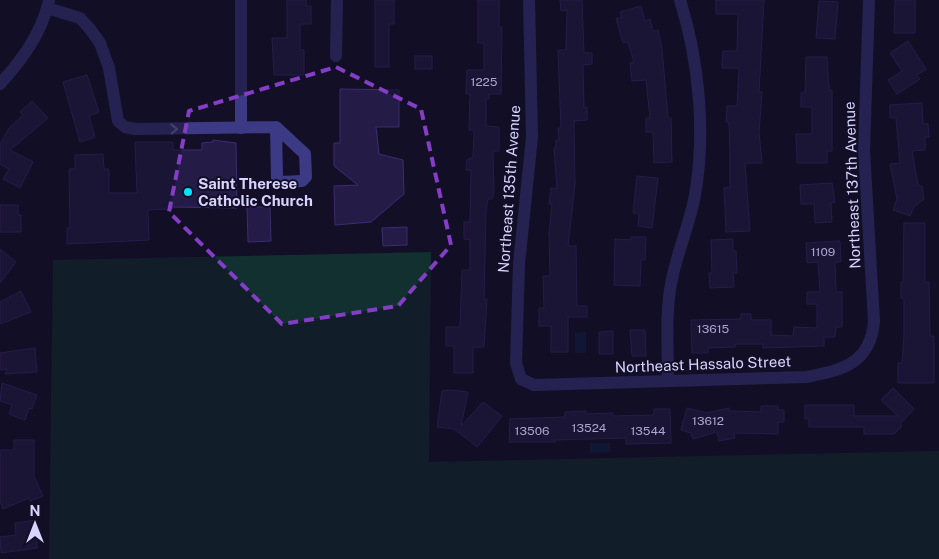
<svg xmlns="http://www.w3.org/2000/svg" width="939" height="559" viewBox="0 0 939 559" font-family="'Public Sans',sans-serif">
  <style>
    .green { fill: #12302f }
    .water { fill: #0c2248 }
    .building { fill: #241b47; stroke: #3b2d73 }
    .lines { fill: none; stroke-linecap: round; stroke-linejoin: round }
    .minor { stroke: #3d3a85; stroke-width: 12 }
    .oneway { stroke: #837fbc }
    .marked { fill: none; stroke: #843dc5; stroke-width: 4; stroke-dasharray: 10 6; stroke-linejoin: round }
    .poi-dot { fill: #00e5ff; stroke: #130f26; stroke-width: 2 }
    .labels { text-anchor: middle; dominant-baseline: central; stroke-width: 4; stroke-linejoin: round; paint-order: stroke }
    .number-label { font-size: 12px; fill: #aca6d1 }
    .poi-label { font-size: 15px; font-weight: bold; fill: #d9d4ff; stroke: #130f26; text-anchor: start }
    .street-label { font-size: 15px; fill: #d9d4ff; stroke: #130f26 }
  </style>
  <rect width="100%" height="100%" fill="#130f26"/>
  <path class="green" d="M431,252L429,462L939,451V559H49L53,260Z"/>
  <g class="water">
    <path d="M586,332V353H575V333Z"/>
    <path d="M590,443H610V452L590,453Z"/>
  </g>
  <g class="building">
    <path d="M287,0H306V6H311V24H300V50H304V75H274L272,38H287Z"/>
    <path d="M375,0H394V24H389V67H375Z"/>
    <path d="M478,0H499V27H502L501,94H489V99H486V126L499,127V151H493L494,192L492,199H488L486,211L484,299H487L484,347H473V373H454V346H446V327H460L462,270H470V240L464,239V222H470L471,170H466L467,160L473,157L474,130H469L470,94H466L467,70H484V43H478Z"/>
    <path d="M560,0H582L584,53H592V64L583,65L584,108L587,107V120L574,121L575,184L568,246H576L577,306H587V317H568V352H551V326H539V308H544L543,276H550L549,233L552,204H549L551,188L557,189L554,148H556V140H559L558,128H561L558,50H566L567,10L561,11Z"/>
    <path d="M716,0H764L759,92H762L759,132L762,163H745L750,231L726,232L724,188L730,187V154L729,122H726L727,106H737L739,68H722L723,51H737L738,14H716Z"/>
    <path d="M895,0H915V33H894Z"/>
    <path d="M819,1L838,2L835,39L816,38Z"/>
    <path d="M641,6L645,21L650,19L653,31L658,30L662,49L668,118H671L672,162L654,163L653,132H646V118H650L646,80L632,81L630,63L634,62L628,42L623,43L616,18H622L620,12Z"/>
    <path d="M908,41L926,69L917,75L920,79L897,94L888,80L902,71L890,53Z"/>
    <rect x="415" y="56" width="17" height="13"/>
    <path d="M806,57H827L829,90H832V151H827V163H797L796,134H812V107H801V93H805Z"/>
    <path d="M87,75L99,112L89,116L95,137L80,142L63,82Z"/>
    <path d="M340,89L399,90V127H376L379,154L403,160L404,194L371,222L335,225L334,186L358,185L334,166V143H340Z"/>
    <path d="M32,101L48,118L10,150L33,162L20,188L3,179L9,169L0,164V144L9,128L23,115L20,112Z"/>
    <path d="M922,103L923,124H928L929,137H925V150L912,151L918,185L922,186L924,199L914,207L910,216L893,210L897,199L890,164L900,163L896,118H890V105Z"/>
    <path d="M213,140L236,143L237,208L172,207V209L148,210L149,240L67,244V228H70L69,169H75V155L103,154L104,169H109V193H137L135,142H173V150H202V143L213,142Z"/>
    <path d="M637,176L658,178L652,228L638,226L639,214L633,213Z"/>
    <path d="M832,183L835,202L831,203L832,222L815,223L814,204H801L800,185Z"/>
    <path d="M0,205H18V215H21V232H0Z"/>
    <path d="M247,207H270L271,241L248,242Z"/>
    <path d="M904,223H925V282H929L930,336H934V383H898V363H902L904,335V298H901V282H903Z"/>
    <path d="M407,227V245L383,246L382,228Z"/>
    <path d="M631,237H646L645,260H641L640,286L614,285L615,239L631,240Z"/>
    <path d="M733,239V251H736L737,273H733L734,287L710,288L709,273H712L711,240Z"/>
    <path d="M840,241L841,262H835L836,292H842V327H836L835,337H824V346L763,348V344H735V347L708,348V353H692L691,320L741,319V314H751V320H771V335L793,336L794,327L817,328V304H807V292H820L818,262L807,263L806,243Z"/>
    <path d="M0,249L16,262L0,283Z"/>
    <path d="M21,291L31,312L0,324V302Z"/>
    <path d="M630,330H645L646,356H632Z"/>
    <path d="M613,331V354H599V332Z"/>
    <path d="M35,348L37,372L5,374L7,369L0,370V353Z"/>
    <path d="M2,383L37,395L32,409L29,408L25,420L9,414L12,405L0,401Z"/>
    <path d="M893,388L914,409L900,424L902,426L894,434H864V427H809V419H805V405H854V416H898L881,400Z"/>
    <path d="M451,390L468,392L461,426L483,402L502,416L477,447L454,429L437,427L442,391Z"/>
    <path d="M761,406H778V410H784V422H778V434L734,433L735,438L719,441L717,432L693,439L691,433L681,430L687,408L706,413L729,408L730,411L761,412Z"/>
    <path d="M654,409H670L671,443L626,444V438L555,440V442H509L510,419L565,417V412L586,411V414L613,413V416L654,415Z"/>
    <path d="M14,440H34V476L43,496L30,501L29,498L3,509L0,501V450H14Z"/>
    <path d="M36,520L37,548L1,553L0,537L16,535L15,523Z"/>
  </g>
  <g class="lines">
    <g class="minor">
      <path d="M529,0L532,137L519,264L516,363L521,379L534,385L807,377C842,370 870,364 874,322L864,150L869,0"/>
      <path d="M47,8L80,18L90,29L100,43L109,68L118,121L125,127L135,129L276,127L305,154L306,177L302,181L280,182L277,178L276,127"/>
      <path d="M336,56L337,0"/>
      <path d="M0,84C22,60 41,34 49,1"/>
      <path d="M241,128V0"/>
      <path d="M668,381C668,347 665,311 672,279C678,250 690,223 695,195C706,132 699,61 680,0"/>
    </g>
  </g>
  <defs><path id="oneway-chevron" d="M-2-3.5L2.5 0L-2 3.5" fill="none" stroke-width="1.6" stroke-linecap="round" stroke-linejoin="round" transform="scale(1.25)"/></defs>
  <use class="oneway" href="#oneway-chevron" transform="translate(174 129) rotate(-1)"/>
  <path d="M0 0H939V559H0ZM336,67L421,109L451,245L398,306L282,324L169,212L189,111Z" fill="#130f26" fill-opacity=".55" fill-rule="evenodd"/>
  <path class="marked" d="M336,67L421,109L451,245L398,306L282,324L169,212L189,111Z"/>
  <circle class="poi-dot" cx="188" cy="192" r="5"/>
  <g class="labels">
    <g class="number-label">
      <text x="484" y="82">1225</text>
      <text x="823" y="252">1109</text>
      <text x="713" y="329">13615</text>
      <text x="708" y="421">13612</text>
      <text x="589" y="428">13524</text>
      <text x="532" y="431">13506</text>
      <text x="648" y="431">13544</text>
    </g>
    <g class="poi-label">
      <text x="198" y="183">Saint Therese<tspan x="198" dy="17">Catholic Church</tspan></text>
    </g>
    <g class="street-label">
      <text transform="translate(852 185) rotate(-92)">Northeast 137th Avenue</text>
      <text transform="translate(509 189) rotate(-86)">Northeast 135th Avenue</text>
      <text transform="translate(703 364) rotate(-2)">Northeast Hassalo Street</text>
    </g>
  </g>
  <g transform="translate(35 524)" stroke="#130f26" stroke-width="4" paint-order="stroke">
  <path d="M0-4L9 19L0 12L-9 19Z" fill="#d9d4ff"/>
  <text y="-8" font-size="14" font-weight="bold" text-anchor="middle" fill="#d9d4ff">N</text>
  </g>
</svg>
